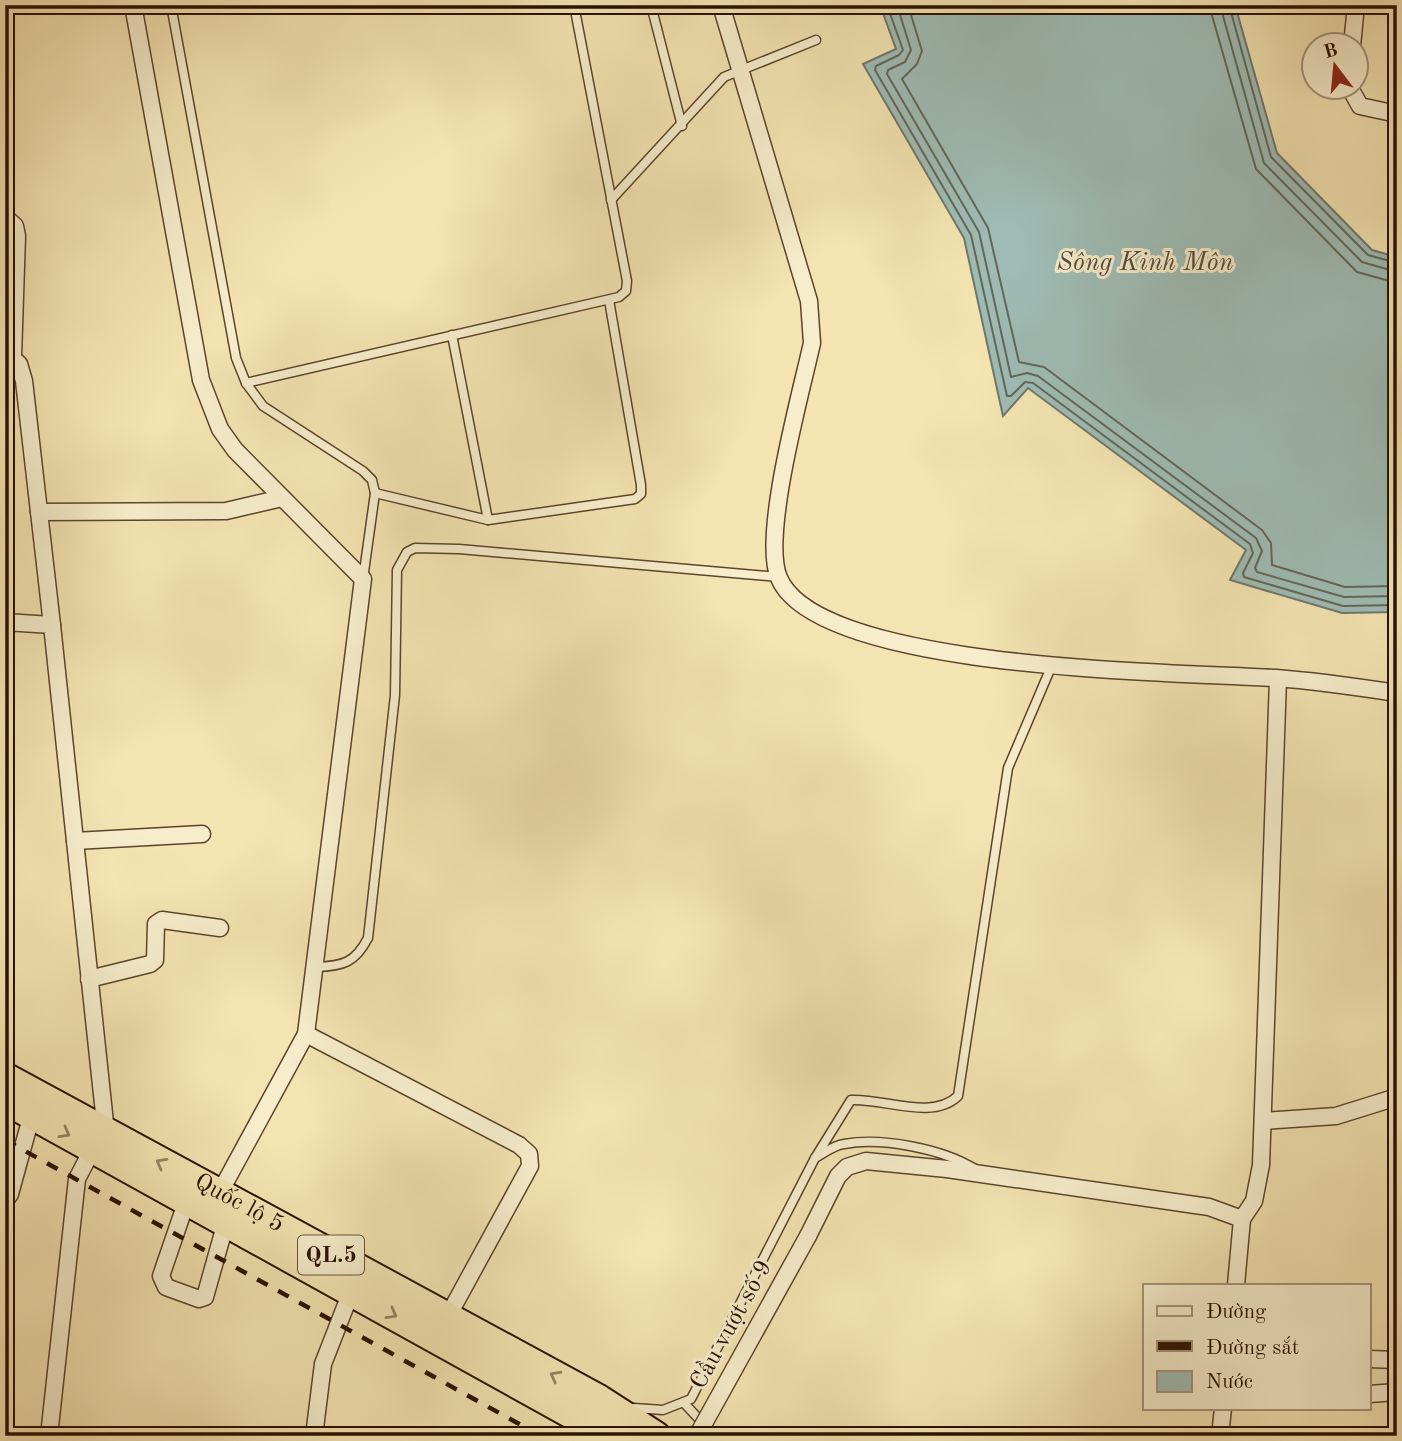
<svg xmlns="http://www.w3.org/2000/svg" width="1402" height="1441" viewBox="0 0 1402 1441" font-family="'Old Standard TT',serif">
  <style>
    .water { fill: #9ebcb5; stroke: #6f776d; stroke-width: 2 }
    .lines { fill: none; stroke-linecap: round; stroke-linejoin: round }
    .shore { stroke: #64665a; stroke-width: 2 }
    .lane-casing { stroke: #5c442c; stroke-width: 11 }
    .street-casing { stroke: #5c442c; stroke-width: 19 }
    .highway-casing { stroke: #290f00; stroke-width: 32 }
    .lane { stroke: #f7edcc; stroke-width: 8 }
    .street { stroke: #f7edcc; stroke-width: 16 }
    .highway { stroke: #f3e4b1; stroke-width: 28 }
    .rail { stroke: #290f00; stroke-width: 4.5; stroke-dasharray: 12 12; stroke-linecap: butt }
    .street-bridge-casing { stroke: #5c442c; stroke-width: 19; stroke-linecap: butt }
    .street-bridge { stroke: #f7edcc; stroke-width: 16 }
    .oneway { stroke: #988461 }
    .labels { text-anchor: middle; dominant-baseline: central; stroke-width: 6; stroke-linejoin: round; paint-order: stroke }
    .shield { fill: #f7edcc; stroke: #67523d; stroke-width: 2 }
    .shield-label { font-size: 23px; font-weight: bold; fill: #290f00 }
    .street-label { font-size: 24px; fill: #290f00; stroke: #f7edcc }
    .water-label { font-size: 26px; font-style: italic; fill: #524c3f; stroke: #f7edcc }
  </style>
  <rect width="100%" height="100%" fill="#f3e4b1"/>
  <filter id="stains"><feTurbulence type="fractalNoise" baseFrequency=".00286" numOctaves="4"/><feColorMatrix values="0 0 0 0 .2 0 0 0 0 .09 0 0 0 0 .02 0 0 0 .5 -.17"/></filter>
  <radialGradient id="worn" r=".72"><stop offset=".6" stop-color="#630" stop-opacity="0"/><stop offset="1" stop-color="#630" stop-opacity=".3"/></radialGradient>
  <path class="water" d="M880,5H1235L1277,153L1372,250L1397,257V612L1342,613L1230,580L1246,550L1028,388L1003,416L964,238L863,64L896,49Z"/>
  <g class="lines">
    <g class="shore">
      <path d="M887,5L903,50L899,55L876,66L875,70L971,235L1007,396H1011L1025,382L1033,383L1250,544L1253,553L1243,573L1244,577L1343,606L1397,605"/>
      <path d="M897,5L911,50L905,62L888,70L887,74L979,232L1011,377L1027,373L1038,376L1256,538L1262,551L1255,568L1257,572L1344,597L1397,596"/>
      <path d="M908,5L922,51L917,64L902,79L988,228L1019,362L1044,367L1262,530L1271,543L1272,565L1345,587L1397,586"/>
      <path d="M1209,5L1256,169L1357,272L1397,283"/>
      <path d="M1220,5L1264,163L1362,262L1397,272"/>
      <path d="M1229,5L1271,157L1368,255L1397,263"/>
    </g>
    <defs>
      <g id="lane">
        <path d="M171,5L236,358L246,383L263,406L363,471L372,480L375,493L363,579"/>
        <path d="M651,5L682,126"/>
        <path d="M611,200L724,77L816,40"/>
        <path d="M452,335L488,520L635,499L641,494V485L609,300"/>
        <path d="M246,383L619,297L626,291L627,281L574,5"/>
        <path d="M375,493L488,520"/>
        <path d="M316,967C343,966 355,963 368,938L395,695L397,570L407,552L415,548L459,549L778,577"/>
        <path d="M815,1158C824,1153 834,1145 844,1144C882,1137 943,1149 975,1169"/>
        <path d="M684,1403L715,1436"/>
        <path d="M634,1408L663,1410L691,1399L815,1158L851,1100C884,1098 932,1121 958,1096L1008,768L1052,665"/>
      </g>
      <g id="street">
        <path d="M133,5L201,380L220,429L235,450L363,579L306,1034L219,1194"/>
        <path d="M721,5L809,301L812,343C801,393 761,536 779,578C818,671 1181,672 1276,678C1316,681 1357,687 1397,693"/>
        <path d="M1352,46L1356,5"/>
        <path d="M1350,88L1360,106L1397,114"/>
        <path d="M5,217L15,226L17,236L13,357"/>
        <path d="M5,352L19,364L24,381L52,625"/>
        <path d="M39,512L226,511L282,498"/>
        <path d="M5,622L52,625L106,1132"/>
        <path d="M75,841L202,834"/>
        <path d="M89,979L150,964L155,960L156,924L162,920L220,928"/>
        <path d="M306,1034L519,1145L529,1154L530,1166L447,1318"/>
        <path d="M1263,1121L1336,1116L1397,1097"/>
        <path d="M187,1200L161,1276L166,1287L199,1299L205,1297L226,1222"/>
        <path d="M5,1201L10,1194L32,1114"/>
        <path d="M808,1236L838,1176L847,1167L866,1161L947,1169L1209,1207L1242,1219"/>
        <path d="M1236,1285L1242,1219L1254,1201L1261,1165L1278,679"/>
        <path d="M1369,1359L1397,1360"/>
        <path d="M1369,1394L1397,1392"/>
        <path d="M49,1436L77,1179L93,1148"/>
        <path d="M314,1436L323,1364L351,1292"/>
        <path d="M1220,1436L1223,1408"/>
      </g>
      <g id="highway">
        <path id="s1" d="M5,1077L597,1398L656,1436"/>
        <path d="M5,1100L611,1436"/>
      </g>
    </defs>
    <use href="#lane" class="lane-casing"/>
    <use href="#street" class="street-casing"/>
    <use href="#highway" class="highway-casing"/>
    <use href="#lane" class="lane"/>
    <use href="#street" class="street"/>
    <use href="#highway" class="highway"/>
    <path class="rail" d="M5,1140L541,1436"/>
    <defs>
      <path id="street-bridge" d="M697,1436L808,1236"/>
    </defs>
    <use href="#street-bridge" class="street-bridge-casing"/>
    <use href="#street-bridge" class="street-bridge"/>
  </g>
  <defs><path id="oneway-chevron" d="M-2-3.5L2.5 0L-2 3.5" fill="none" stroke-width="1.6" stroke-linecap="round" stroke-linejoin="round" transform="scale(1.75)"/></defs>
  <g class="oneway">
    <use href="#oneway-chevron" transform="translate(65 1133) rotate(29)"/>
    <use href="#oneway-chevron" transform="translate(161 1163) rotate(-151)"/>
    <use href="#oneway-chevron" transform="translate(392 1314) rotate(29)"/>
    <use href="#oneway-chevron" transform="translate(555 1376) rotate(-152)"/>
  </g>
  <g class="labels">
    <rect class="shield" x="298" y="1235.5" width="66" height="39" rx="5"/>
    <g class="shield-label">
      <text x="331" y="1255">QL.5</text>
    </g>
    <g class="street-label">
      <text stroke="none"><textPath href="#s1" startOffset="266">Quốc lộ 5</textPath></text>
      <text transform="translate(732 1325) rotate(-61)">Cầu vượt số 9</text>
    </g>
    <g class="water-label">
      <text x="1145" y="263">Sông Kinh Môn</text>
    </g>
  </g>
  <rect width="1402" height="1441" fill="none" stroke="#f3e4b1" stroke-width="28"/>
  <rect x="7" y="7" width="1388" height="1427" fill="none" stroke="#290f00" stroke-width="3.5"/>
  <rect x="14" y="14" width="1374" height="1413" fill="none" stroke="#290f00" stroke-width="2"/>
  <rect x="1143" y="1284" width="228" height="126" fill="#f7edcc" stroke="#a5947a" stroke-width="2"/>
  <rect x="1157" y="1306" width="35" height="10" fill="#f7edcc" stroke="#a5947a" stroke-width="2"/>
  <text x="1206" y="1318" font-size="21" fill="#290f00">Đường</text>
  <rect x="1157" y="1341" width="35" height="10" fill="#290f00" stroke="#a5947a" stroke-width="2"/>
  <text x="1206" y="1354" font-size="21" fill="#290f00">Đường sắt</text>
  <rect x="1157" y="1371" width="35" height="21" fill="#9ebcb5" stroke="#a5947a" stroke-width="2"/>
  <text x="1206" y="1388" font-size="21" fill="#290f00">Nước</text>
  <g transform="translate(1335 66) rotate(344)"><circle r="33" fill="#f7edcc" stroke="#a5947a" stroke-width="2"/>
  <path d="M0-5L12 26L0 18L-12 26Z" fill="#8f2418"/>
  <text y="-10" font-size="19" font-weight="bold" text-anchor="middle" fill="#290f00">B</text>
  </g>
  <rect width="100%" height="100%" filter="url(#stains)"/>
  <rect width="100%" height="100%" fill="url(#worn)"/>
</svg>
